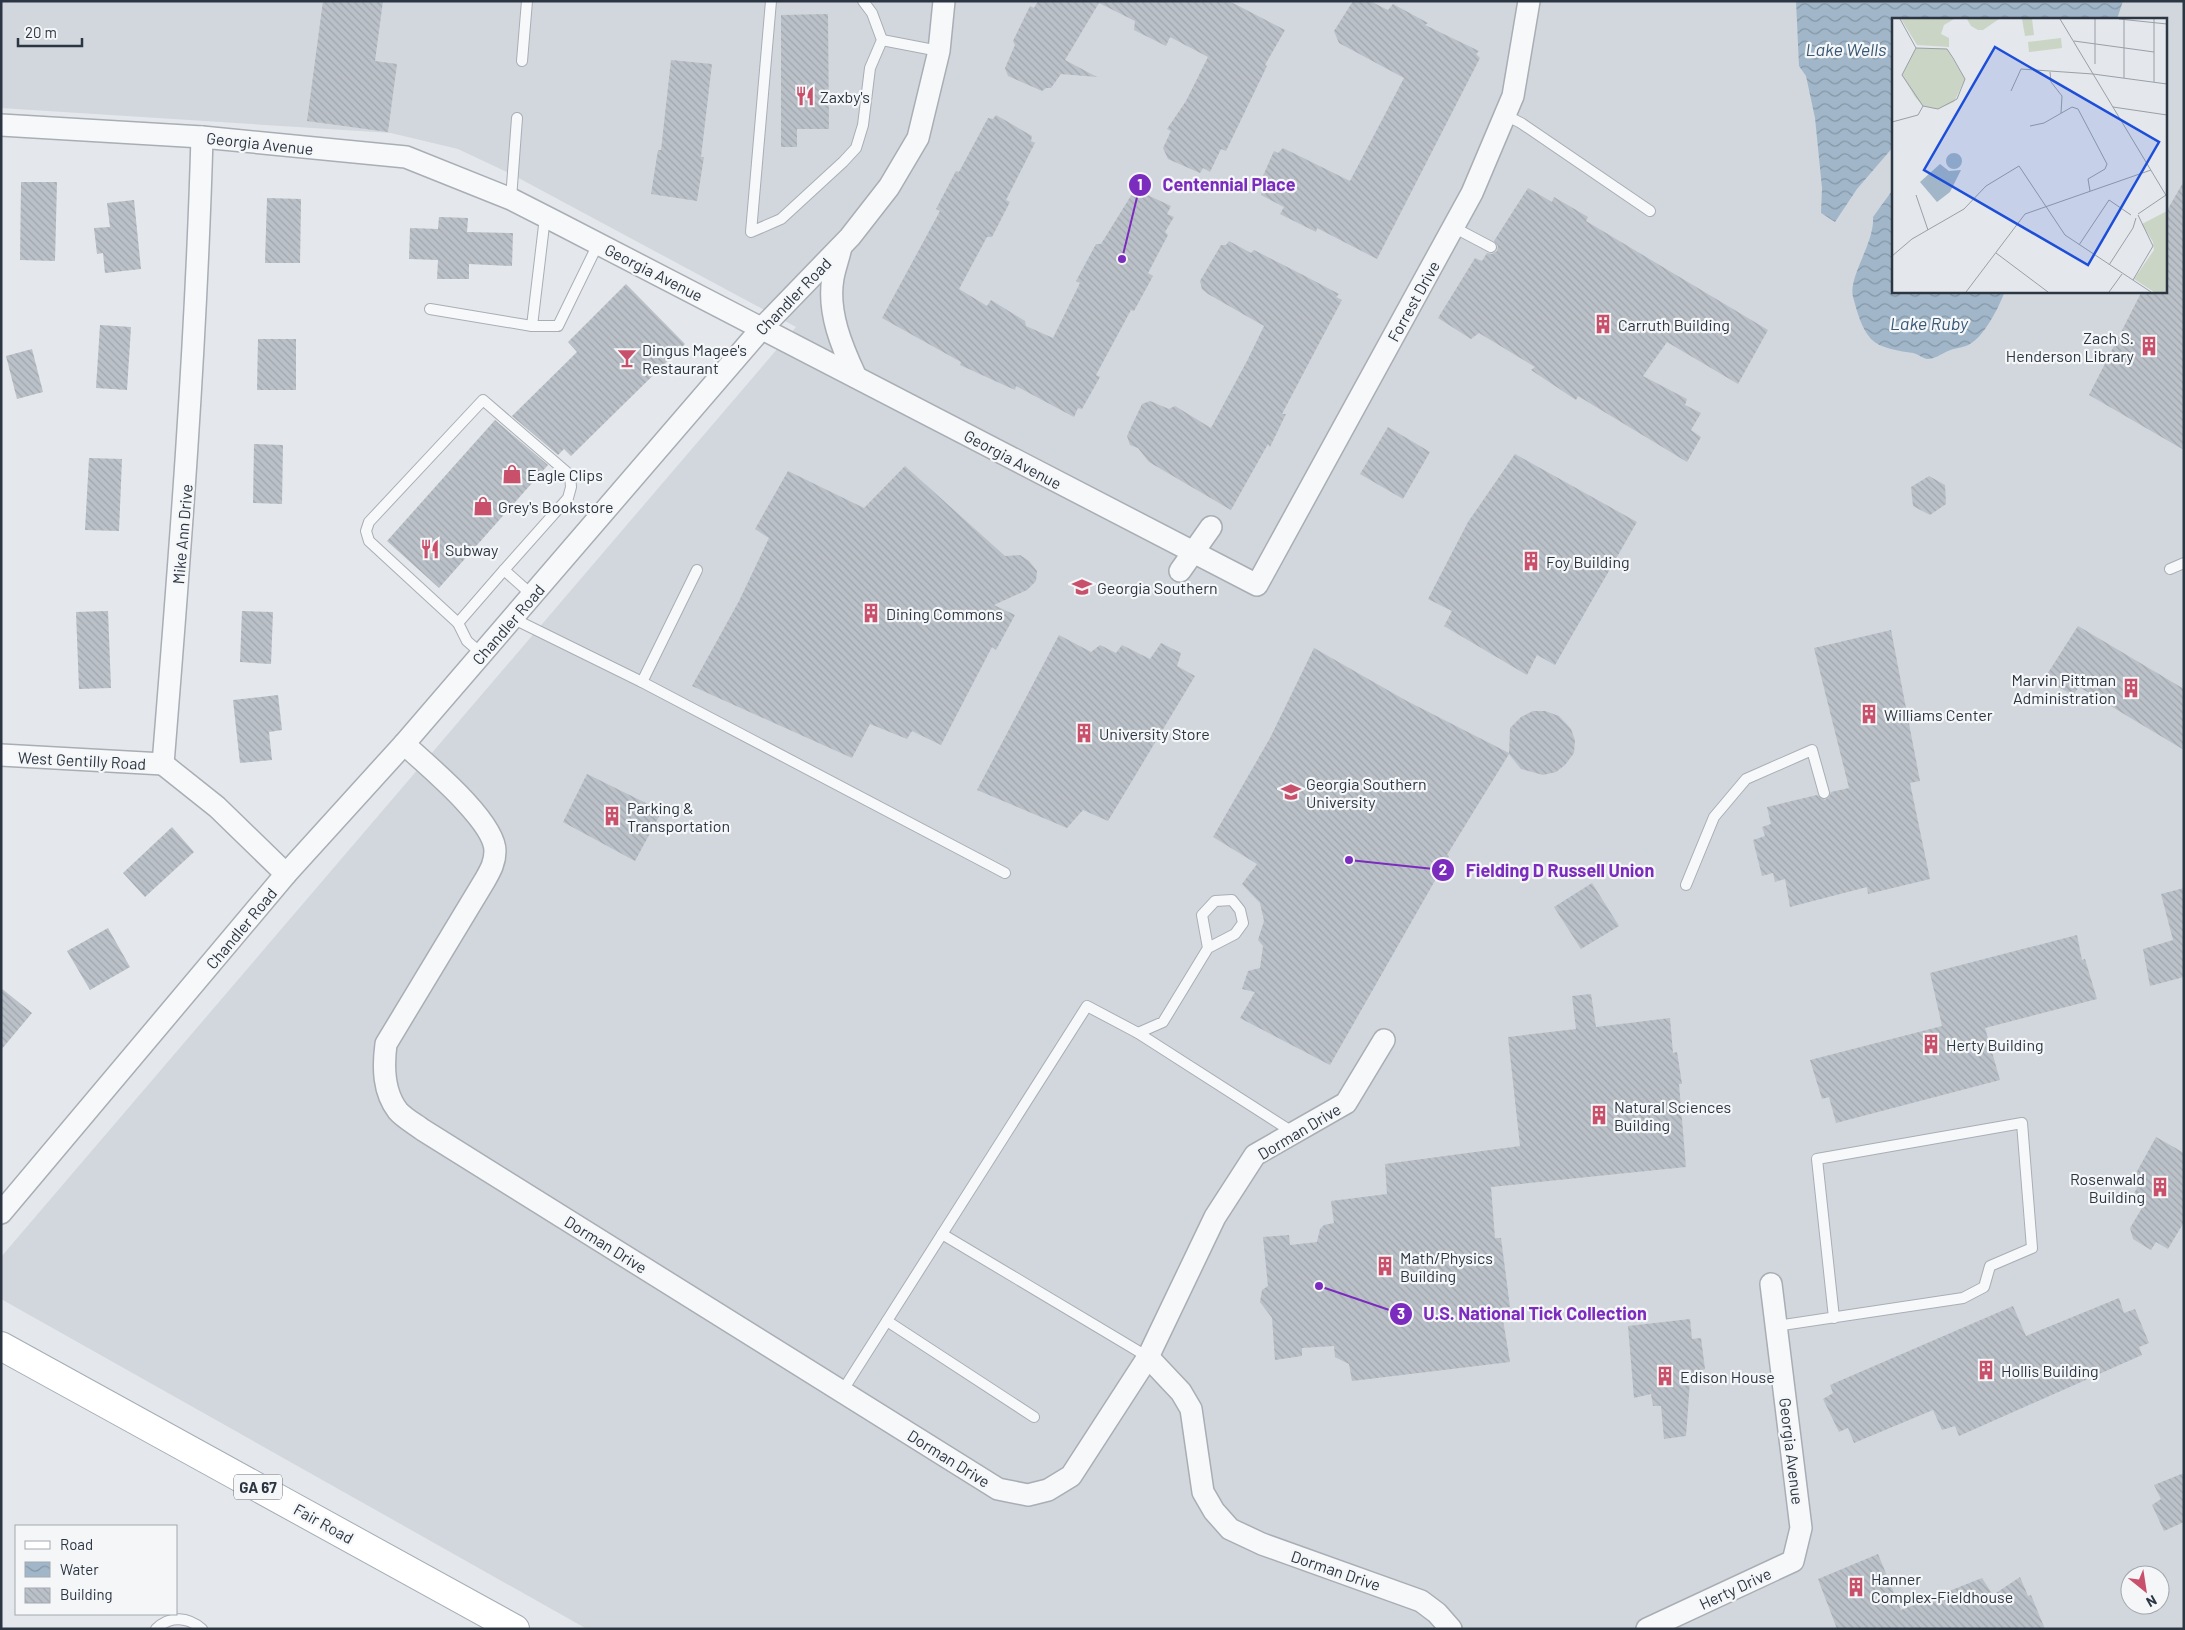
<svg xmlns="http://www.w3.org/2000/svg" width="2185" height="1630" viewBox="0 0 2185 1630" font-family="Barlow,sans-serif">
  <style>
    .built { fill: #d2d7dd; fill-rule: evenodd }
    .water { fill: url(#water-waves) }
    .building { fill: url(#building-back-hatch) }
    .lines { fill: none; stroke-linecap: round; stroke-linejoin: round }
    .lane-casing { stroke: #a9aeb5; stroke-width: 12 }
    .street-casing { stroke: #a9aeb5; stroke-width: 24 }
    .primary-casing { stroke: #a4adb6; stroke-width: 30 }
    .lane { stroke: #f7f8fa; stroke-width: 10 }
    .street { stroke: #f7f8fa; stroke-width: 21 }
    .primary { stroke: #fff; stroke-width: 28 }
    .labels { text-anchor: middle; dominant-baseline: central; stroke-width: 4.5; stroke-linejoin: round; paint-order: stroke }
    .shield { fill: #f4f6f8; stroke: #687079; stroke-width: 1 }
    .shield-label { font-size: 15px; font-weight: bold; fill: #2c3643 }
    .poi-label { font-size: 16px; fill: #2c3643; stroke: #f4f6f8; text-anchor: start }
    .street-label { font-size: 16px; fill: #2c3643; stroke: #f4f6f8 }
    .water-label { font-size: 18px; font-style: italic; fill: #385876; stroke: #f4f6f8 }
    .inset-road { fill: none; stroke: #9aa0a8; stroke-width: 1 }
    .view { fill: #1d4ed8; fill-opacity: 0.15; stroke: #1d4ed8; stroke-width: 2.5 }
    .inset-edge { fill: none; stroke: #2c3643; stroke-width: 2.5 }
    .leader { fill: none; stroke: #7b2cbf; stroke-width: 2 }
    .callout-dot { fill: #7b2cbf; stroke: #f4f6f8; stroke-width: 2 }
    .mark-label { font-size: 15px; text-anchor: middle; font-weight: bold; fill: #fff }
    .callout-label { font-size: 18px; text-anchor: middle; font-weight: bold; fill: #7b2cbf; stroke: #f4f6f8; stroke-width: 4.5; stroke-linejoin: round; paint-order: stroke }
  </style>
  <defs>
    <pattern id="water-waves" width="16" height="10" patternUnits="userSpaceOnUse" patternTransform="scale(1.25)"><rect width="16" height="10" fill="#a1b7c9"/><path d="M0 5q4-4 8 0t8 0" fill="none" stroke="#8396a5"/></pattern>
    <pattern id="building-back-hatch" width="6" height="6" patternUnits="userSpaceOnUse" patternTransform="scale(1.25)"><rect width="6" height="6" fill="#bbc1c8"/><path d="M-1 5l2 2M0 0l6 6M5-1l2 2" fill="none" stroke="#a1a6ad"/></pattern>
  </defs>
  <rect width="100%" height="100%" fill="#e4e7eb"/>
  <path class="built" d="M1,1H2184V1629H587L1,1299V1257L796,327L513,175L458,149L391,133L1,108ZM1894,19H2166V291H1894ZM2130,1575H2160V1605H2130Z"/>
  <g class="water">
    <path d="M1796,1H2123L2117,19H1894V146L1857,189L1835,222L1821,213L1822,188L1815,118L1806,76L1799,66Z"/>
    <path d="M1894,188V291H2005C1999,307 1983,340 1966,346C1960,348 1954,348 1948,351C1941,354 1935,359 1927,359C1922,358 1918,354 1913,353C1900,351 1881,349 1871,339C1861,328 1857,311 1853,297C1848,276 1875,243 1873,217Z"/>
  </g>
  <g class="building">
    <path d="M323,1H383L375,61L397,64L388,132L307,121Z"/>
    <path d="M1038,1H1229L1285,30L1265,65L1267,66L1226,151L1221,149L1210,172L1203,168L1200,173L1168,159L1163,148L1171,131L1167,129L1186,101L1208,57L1170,37L1166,46L1134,30L1135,21L1099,3L1065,60L1097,77L1061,74L1051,88H1046L1042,91L1008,76L1005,68L1015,45L1013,41L1030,6L1034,8Z"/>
    <path d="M1353,1H1370L1388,10L1393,4L1428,23L1425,25L1479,51L1476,54L1480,58L1377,259L1317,228L1316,232L1280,214L1284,207L1261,195L1262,189L1258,187L1274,151L1278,153L1283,148L1350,181L1404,78L1339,43L1334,31Z"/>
    <path d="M828,14L829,129H797V147H781V15Z"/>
    <path d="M671,60L712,64L701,157H704L697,201L651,194L658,150H661Z"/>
    <path d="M996,115L1032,136L1031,141L1035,143L1006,200L1010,202L992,237H987L959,289L987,306L991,300L1025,321L1026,326L1053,338L1080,283L1076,281L1096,244H1101L1132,194L1136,196L1139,191L1171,206L1167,214L1174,217L1165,232L1168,235L1148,273L1153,276L1134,311L1131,310L1096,375L1100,377L1082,409L1078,408L1074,417L1016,386L1015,390L960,365L961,362L882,318L940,211L936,209L956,171L959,172L988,118L993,119Z"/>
    <path d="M2184,181V450L2089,395L2142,291H2166V212Z"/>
    <path d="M21,182H57L55,261L20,260Z"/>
    <path d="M1528,188L1552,202L1554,197L1588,217L1586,221L1768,330L1738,384L1667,342L1643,376L1687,399L1685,405L1701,413L1691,430L1701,437L1687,462L1578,396L1576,400L1531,370L1535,367L1479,333L1471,339L1438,318L1475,258L1482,261L1487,253L1492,254L1497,251L1498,246L1494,241Z"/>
    <path d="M267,198L301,199L300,263H265Z"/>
    <path d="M134,200L141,269L105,273L103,253L97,254L94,228L110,227L107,203Z"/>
    <path d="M439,217L468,218L467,232L513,233L512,266L469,264V279H437L438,260L409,259L410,228L438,229Z"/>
    <path d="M1229,241L1251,253L1254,250L1305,276L1339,294L1336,297L1342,300L1282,414H1286L1270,447L1268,444L1231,510L1149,462L1138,448L1130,445L1127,436L1142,404L1150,401L1169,409L1175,406L1211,428L1248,359L1264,326L1208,294L1202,289L1200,281L1221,245H1226Z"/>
    <path d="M626,284L685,344L571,456L564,449L558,455L512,416L577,352L568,342Z"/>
    <path d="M100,325L131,327L127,390L96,388Z"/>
    <path d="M258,339H296V390H257Z"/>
    <path d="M32,349L43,392L17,399L6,356Z"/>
    <path d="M495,420L548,465L439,588L387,541Z"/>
    <path d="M1388,427L1430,452L1403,499L1360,474Z"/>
    <path d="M254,444L283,445L282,504L253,503Z"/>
    <path d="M1515,454L1637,522L1555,665L1537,655L1527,675L1444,626L1452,611L1428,599L1468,522Z"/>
    <path d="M89,458L122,459L119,531L85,530Z"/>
    <path d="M905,466L1005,556L1020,555L1029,561L1037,571L1036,581L1027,590L994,605L1015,615L996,650L992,647L941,745L912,731L907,739L870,724L852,758L692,686L739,601L769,538L755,529L788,471L864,508Z"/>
    <path d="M1929,476L1945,485L1946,504L1930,515L1913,506L1911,487Z"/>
    <path d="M108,611L111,688L79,689L76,612Z"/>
    <path d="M242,611L273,612L271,664L240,662Z"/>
    <path d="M2078,626L2184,689V750L2079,687L2073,695L2044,679Z"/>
    <path d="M1891,630L1920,781L1910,783L1930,879L1868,894L1867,887L1790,907L1785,879L1775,882L1773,873L1762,876L1753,840L1765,836L1762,827L1771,824L1767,807L1817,795L1825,800L1829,797L1831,792L1849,788L1814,648Z"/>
    <path d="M1059,635L1091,652L1100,645L1116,653L1122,645L1150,659L1161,643L1181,653L1177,666L1195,676L1108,821L1083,810L1067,828L977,790Z"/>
    <path d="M1314,648L1405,700L1509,753L1510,728L1521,717L1533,711H1545L1559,716L1571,729L1575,740L1574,753L1565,765L1556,772L1543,775L1521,769L1509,754L1447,855L1449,856L1330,1065L1240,1018L1255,992L1242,989L1248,971L1260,968L1263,946L1258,940L1264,921L1260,903L1242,884L1257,864L1213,837L1270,738Z"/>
    <path d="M278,695L282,730L269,732L272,760L240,763L233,700Z"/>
    <path d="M587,774L662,811L635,861L563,822Z"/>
    <path d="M172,827L194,852L145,897L123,873Z"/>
    <path d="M1592,883L1619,926L1581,949L1554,907Z"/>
    <path d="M2184,888V977L2150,986L2143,949L2173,940L2161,894Z"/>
    <path d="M108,928L130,967L90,990L67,951Z"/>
    <path d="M2077,935L2082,960L2085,959L2097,999L1985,1028L2000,1080L1836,1123L1829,1097L1822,1099L1810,1060L1942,1026L1930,973Z"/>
    <path d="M1,988L32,1013L1,1050Z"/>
    <path d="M1591,994L1596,1027L1670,1018L1673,1053L1677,1052L1682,1084H1679L1686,1167L1491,1187L1495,1238H1501L1510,1307L1501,1308L1510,1362L1352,1381L1349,1364L1335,1357L1334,1346L1302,1348V1356L1275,1360L1272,1318L1260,1302L1262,1290L1268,1286L1263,1237L1289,1235L1290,1245L1317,1242L1320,1229L1324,1225L1334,1223L1331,1201L1387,1194L1385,1164L1520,1146L1508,1037L1576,1029L1572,996Z"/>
    <path d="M2156,1137L2184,1153V1222L2168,1249L2156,1242L2151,1250L2133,1239L2130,1228L2145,1203L2133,1195L2142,1179L2135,1175Z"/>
    <path d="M2119,1298L2124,1313L2135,1309L2149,1343L2139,1347L2142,1355L1959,1436L1955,1426L1942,1430L1933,1410L1854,1443L1848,1428L1839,1432L1823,1399L1833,1393L1830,1385L2013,1306L2026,1336Z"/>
    <path d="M1690,1319L1692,1339L1701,1338L1705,1369L1696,1372L1698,1380L1690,1381L1686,1436L1664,1439L1661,1406H1653L1651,1394L1634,1398L1628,1326Z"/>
    <path d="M2184,1473V1522L2164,1531L2152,1505L2161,1499L2154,1485Z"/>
    <path d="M1878,1554L1901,1610L1982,1578L1993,1595L2020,1577L2028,1596L2031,1595L2045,1629H1837L1818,1579Z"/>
  </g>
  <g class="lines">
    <defs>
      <g id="lane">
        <path d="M771,1L751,232L781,219L843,162L856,148L863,125L870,68L882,40L872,13L863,1"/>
        <path d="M882,40L939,51"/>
        <path d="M522,61L527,1"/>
        <path d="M1505,115L1521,123L1650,211"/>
        <path d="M511,199L517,118"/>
        <path d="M1453,227L1491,247"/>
        <path d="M430,309L532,326H558L598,244"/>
        <path d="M532,326L545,217"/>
        <path d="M2170,569L2184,563"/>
        <path d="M512,618L642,682L1005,873"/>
        <path d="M458,623L504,570"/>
        <path d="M482,654L467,641L458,623L369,541L366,531L369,522L483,400L570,475L571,487L568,498L504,570L532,595"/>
        <path d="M642,682L697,570"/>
        <path d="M1686,885L1714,817L1746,779L1812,750L1824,793"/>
        <path d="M1138,1033L1163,1022L1208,948L1235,934L1243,923L1240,910L1232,900L1215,901L1202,915L1208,948"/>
        <path d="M942,1234L1148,1357"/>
        <path d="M887,1321L1034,1417"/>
        <path d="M1776,1326L1963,1298L1984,1287L1990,1266L2032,1248L2022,1123L1817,1159L1834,1318"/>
        <path d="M843,1390L1087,1006L1138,1033L1294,1133"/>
        <path d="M156,1629C170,1615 188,1617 202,1629"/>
      </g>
      <g id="street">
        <path d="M1,125L202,137L406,157L511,199L560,224L1257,585L1472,193L1513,96L1529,1"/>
        <path d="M841,247C839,257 835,267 833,278C827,312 842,347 856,377"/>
        <path d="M1180,571L1211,527"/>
        <path d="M404,744C427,765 495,821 495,851C495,863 490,871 485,880L386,1044C383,1067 383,1092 398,1111C404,1118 415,1124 423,1130L998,1489L1028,1495L1048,1490L1071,1476L1148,1357L1215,1217L1255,1155L1346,1103L1384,1040"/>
        <path d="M1,755L163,764"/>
        <path d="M163,764C180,555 196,347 202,137"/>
        <path d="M163,764L217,807L286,874"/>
        <path d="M1,1213L286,874L404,744L762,328L850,237L889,187L918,138L939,51L944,1"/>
        <path d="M1148,1357L1181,1392L1191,1409L1203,1492L1214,1511L1230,1529L1262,1544L1421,1601L1437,1613L1451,1629"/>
        <path d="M1647,1629L1793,1561L1801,1528L1771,1284"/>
      </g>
      <path id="primary" d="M1,1346L515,1629"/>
    </defs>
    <use href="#lane" class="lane-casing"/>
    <use href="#street" class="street-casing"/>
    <use href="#primary" class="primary-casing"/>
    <use href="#lane" class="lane"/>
    <use href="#street" class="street"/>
    <use href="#primary" class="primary"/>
  </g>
  <defs>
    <symbol id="restaurant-bare" viewBox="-9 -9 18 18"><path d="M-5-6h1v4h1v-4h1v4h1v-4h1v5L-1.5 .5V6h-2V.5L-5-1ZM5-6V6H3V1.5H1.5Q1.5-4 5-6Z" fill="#c9506b" stroke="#f4f6f8" stroke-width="2.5" paint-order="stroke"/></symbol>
    <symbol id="building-bare" viewBox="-9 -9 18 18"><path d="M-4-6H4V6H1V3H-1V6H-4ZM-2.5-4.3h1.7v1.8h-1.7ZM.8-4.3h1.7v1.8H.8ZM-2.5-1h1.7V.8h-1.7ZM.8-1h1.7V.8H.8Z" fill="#c9506b" stroke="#f4f6f8" stroke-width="2.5" paint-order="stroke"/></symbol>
    <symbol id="bar-bare" viewBox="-9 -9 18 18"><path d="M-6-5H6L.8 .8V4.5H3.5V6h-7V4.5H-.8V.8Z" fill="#c9506b" stroke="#f4f6f8" stroke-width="2.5" paint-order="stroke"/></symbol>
    <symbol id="shop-bare" viewBox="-9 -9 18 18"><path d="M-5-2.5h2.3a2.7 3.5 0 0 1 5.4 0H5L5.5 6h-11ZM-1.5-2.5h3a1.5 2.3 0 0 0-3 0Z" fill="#c9506b" stroke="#f4f6f8" stroke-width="2.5" paint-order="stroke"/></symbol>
    <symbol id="university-bare" viewBox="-9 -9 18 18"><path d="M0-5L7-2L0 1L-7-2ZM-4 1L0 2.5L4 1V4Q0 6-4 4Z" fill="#c9506b" stroke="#f4f6f8" stroke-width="2.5" paint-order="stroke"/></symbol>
  </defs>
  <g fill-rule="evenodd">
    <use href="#restaurant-bare" x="791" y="82" width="28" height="28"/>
    <use href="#building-bare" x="1589" y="310" width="28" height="28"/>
    <use href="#building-bare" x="2135" y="332" width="28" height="28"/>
    <use href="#bar-bare" x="613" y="344" width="28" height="28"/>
    <use href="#shop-bare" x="498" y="460" width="28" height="28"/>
    <use href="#shop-bare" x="469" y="492" width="28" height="28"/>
    <use href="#restaurant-bare" x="416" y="535" width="28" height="28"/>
    <use href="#building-bare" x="1517" y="547" width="28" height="28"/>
    <use href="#university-bare" x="1068" y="573" width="28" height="28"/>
    <use href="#building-bare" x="857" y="599" width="28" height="28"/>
    <use href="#building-bare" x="2117" y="674" width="28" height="28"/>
    <use href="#building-bare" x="1855" y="700" width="28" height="28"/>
    <use href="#building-bare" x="1070" y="719" width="28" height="28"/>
    <use href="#university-bare" x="1277" y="778" width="28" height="28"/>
    <use href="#building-bare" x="598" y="802" width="28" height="28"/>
    <use href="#building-bare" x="1917" y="1030" width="28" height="28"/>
    <use href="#building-bare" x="1585" y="1101" width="28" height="28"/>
    <use href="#building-bare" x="2146" y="1173" width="28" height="28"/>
    <use href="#building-bare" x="1371" y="1252" width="28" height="28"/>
    <use href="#building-bare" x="1972" y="1356" width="28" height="28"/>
    <use href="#building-bare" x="1651" y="1362" width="28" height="28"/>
    <use href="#building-bare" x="1842" y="1573" width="28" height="28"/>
  </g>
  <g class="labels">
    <rect class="shield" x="234" y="1474.5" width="48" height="25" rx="4"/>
    <g class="shield-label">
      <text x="258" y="1487">GA 67</text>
    </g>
    <g class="poi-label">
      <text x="820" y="96">Zaxby's</text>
      <text x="1618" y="324">Carruth Building</text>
      <text x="2134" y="337" text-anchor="end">Zach S.<tspan x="2134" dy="18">Henderson Library</tspan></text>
      <text x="642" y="349">Dingus Magee's<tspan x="642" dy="18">Restaurant</tspan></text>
      <text x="527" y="474">Eagle Clips</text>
      <text x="498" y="506">Grey's Bookstore</text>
      <text x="445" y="549">Subway</text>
      <text x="1546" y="561">Foy Building</text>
      <text x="1097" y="587">Georgia Southern</text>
      <text x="886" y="613">Dining Commons</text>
      <text x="2116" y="679" text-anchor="end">Marvin Pittman<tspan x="2116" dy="18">Administration</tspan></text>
      <text x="1884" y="714">Williams Center</text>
      <text x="1099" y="733">University Store</text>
      <text x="1306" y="783">Georgia Southern<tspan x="1306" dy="18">University</tspan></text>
      <text x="627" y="807">Parking &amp;<tspan x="627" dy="18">Transportation</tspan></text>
      <text x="1946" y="1044">Herty Building</text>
      <text x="1614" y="1106">Natural Sciences<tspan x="1614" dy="18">Building</tspan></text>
      <text x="2145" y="1178" text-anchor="end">Rosenwald<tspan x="2145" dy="18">Building</tspan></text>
      <text x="1400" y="1257">Math/Physics<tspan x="1400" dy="18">Building</tspan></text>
      <text x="2001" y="1370">Hollis Building</text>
      <text x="1680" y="1376">Edison House</text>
      <text x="1871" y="1578">Hanner<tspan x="1871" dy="18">Complex-Fieldhouse</tspan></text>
    </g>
    <g class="street-label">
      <text transform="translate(260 143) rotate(6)">Georgia Avenue</text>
      <text transform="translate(654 272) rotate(27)">Georgia Avenue</text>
      <text transform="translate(793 296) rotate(-46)">Chandler Road</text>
      <text transform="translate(1413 301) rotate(-61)">Forrest Drive</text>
      <text transform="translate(1013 459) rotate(28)">Georgia Avenue</text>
      <text transform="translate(182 534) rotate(-85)">Mike Ann Drive</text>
      <text transform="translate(508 624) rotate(-49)">Chandler Road</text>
      <text transform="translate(82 760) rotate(3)">West Gentilly Road</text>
      <text transform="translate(241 928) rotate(-50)">Chandler Road</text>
      <text transform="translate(1299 1131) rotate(-31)">Dorman Drive</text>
      <text transform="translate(606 1244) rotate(32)">Dorman Drive</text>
      <text transform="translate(1792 1451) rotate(83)">Georgia Avenue</text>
      <text transform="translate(949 1458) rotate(32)">Dorman Drive</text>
      <text transform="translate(324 1523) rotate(29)">Fair Road</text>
      <text transform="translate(1336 1570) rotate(19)">Dorman Drive</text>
      <text transform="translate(1735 1588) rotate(-25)">Herty Drive</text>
    </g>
    <g class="water-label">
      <text x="1846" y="49">Lake Wells</text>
      <text x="1929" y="323">Lake Ruby</text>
    </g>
  </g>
  <g transform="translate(1892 18)">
    <rect width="275" height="275" fill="#e4e7eb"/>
    <path d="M9,1H62L52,7L49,16L57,20V29L25,27Z" fill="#cad5c5"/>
    <path d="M24,30L55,31L73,61L62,84L46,91L31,88L23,79L10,57ZM275,193V274H262L242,261L262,232L261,224L250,206Z" fill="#cad5c5"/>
    <path d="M75,1H107L91,12H86L79,8ZM130,1H140L142,17L133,18ZM169,20L170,30L137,34L136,24Z" fill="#cad5c5"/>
    <path d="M54 143a8 8 0 1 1 16 0a8 8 0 1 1-16 0ZM48,146L57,153L69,152L58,174L45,184L28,164Z" fill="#a1b7c9"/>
    <path class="inset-road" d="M8,1L24,30M168,1L275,179M227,1L275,6M262,1V64M182,23L262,34M203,46V1M158,54L159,64L170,78L169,95M10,57L24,30L55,31L61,40L73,61L65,81L46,91L31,88M10,57L31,88M232,60V1M119,73L129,51L201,56L275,66M221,89L275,97M0,104L26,97L31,88M138,108L152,105L180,89L186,91L215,146L213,151L196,161L198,173M24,177L36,212M217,182L239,197M246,196L274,177M187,227L217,182M104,235L156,274M0,238L20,221L72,191L94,168L127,148L173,217L259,274M217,247L241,210L244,200M241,262L261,228L246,197M74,274L133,196L259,152M217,274L230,256"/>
    <path class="view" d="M103,29L267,124L196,247L32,152Z"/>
    <rect width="275" height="275" class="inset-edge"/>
  </g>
  <path class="leader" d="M1122 259L1140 185M1349 860L1443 870M1319 1286L1401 1314"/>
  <g class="callout-dot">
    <circle cx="1122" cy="259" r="5"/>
    <circle cx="1349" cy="860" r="5"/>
    <circle cx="1319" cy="1286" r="5"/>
    <circle cx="1140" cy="185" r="12"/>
    <circle cx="1443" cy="870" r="12"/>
    <circle cx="1401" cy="1314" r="12"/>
  </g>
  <g class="mark-label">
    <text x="1140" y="190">1</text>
    <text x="1443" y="875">2</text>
    <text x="1401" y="1319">3</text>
  </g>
  <g class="callout-label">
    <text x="1229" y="191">Centennial Place</text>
    <text x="1560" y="877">Fielding D Russell Union</text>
    <text x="1535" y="1320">U.S. National Tick Collection</text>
  </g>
  <rect width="2185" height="1630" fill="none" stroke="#2c3643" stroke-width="5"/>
  <rect x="15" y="1525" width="162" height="90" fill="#f4f6f8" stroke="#a4a9b0"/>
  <rect x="25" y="1541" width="25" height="8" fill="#ffffff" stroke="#a4a9b0"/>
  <text x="60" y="1550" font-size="15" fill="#2c3643">Road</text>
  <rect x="25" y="1562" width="25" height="15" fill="url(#water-waves)" stroke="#a4a9b0"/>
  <text x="60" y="1575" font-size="15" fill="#2c3643">Water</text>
  <rect x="25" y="1588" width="25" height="15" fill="url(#building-back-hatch)" stroke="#a4a9b0"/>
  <text x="60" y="1600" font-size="15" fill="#2c3643">Building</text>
  <g transform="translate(2145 1590) rotate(150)"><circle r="24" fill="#f4f6f8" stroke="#a4a9b0"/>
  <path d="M0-4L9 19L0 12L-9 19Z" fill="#c9506b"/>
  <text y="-8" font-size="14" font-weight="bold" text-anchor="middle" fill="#2c3643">N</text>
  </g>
  <path d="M18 38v8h64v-8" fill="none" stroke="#2c3643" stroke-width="2.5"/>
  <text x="25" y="38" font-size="15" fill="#2c3643" stroke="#f4f6f8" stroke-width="4" paint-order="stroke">20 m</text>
</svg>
